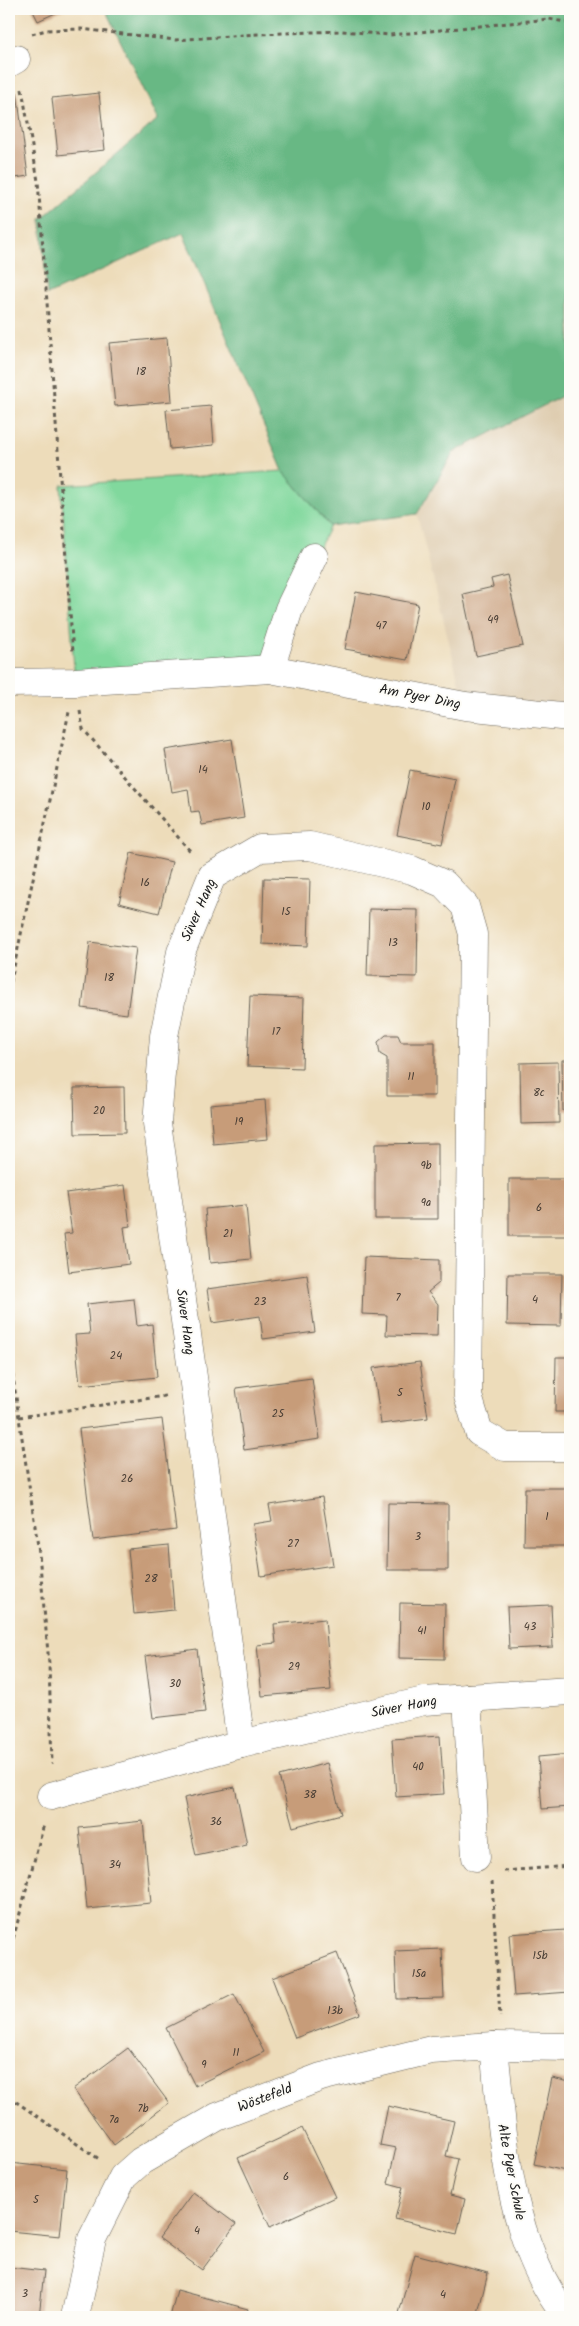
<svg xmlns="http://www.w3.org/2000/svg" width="579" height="2326" viewBox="0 0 579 2326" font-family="Kalam,sans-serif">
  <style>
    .built { fill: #dfcdb1 }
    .green { fill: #81d89d; stroke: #4e7a5c }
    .forest { fill: #68b884; stroke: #426a50 }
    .building { fill: #c79c79 }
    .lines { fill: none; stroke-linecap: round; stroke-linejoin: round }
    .minor-casing { stroke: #655f53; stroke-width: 29 }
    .path { stroke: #655f53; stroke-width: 3; stroke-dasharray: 4 4; stroke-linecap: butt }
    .minor { stroke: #fff; stroke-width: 28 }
    .labels { text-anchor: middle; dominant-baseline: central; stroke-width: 4; stroke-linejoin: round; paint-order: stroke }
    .number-label { font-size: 11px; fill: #473c33 }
    .street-label { font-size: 14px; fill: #1c1c1c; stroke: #fdfcf7 }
  </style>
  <rect width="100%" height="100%" fill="#fdfcf7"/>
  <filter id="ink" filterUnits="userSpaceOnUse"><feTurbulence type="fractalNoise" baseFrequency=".02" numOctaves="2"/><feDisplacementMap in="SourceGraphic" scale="10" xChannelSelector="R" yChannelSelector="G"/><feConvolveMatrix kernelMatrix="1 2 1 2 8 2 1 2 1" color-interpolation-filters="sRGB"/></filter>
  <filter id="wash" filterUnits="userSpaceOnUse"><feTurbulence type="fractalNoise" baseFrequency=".0096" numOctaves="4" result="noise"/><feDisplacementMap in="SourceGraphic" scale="20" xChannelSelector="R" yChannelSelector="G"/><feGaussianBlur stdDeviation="1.12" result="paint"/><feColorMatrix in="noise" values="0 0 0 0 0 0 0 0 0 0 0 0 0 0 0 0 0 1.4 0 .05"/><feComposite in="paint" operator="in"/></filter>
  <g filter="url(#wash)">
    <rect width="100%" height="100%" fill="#eddcba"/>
    <path class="built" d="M570,392V717L465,706L417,514L454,453Z"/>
    <path class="green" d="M283,471L330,526L289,609L270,669L75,682L61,485Z"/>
    <path class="forest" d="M105,9H570V392L454,452L417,514L330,526L283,471L183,233L47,295L41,219L158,119Z"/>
    <g id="blocks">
      <g class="building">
        <path d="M32,9H64L38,21Z"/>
        <path d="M17,92L28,176L9,179V93Z"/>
        <path d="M99,93L105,150L58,155L52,98Z"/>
        <path d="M167,338L172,401L115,406L109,343Z"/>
        <path d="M211,406L214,445L170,449L166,410Z"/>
        <path d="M507,575L523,646L476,656L463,594L493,587L491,579Z"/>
        <path d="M356,592L418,604L407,660L345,649Z"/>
        <path d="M232,739L244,818L202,825L199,811L191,812L188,789L172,792L165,750Z"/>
        <path d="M410,770L455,779L442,844L397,835Z"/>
        <path d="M131,853L172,862L159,913L119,903Z"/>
        <path d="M264,878L310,879L308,946L262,944Z"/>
        <path d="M369,909L418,910L417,977L367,976Z"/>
        <path d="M90,942L136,948L127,1014L82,1008Z"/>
        <path d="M250,996L304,998L302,1068L247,1066Z"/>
        <path d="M386,1035H398L401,1042H435V1096H387V1058L380,1054L378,1042Z"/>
        <path d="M562,1060H570V1111H563Z"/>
        <path d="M558,1062L559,1123L521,1124L520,1063Z"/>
        <path d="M124,1087L125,1133L75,1134L74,1088Z"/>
        <path d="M265,1100L268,1139L213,1144L210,1105Z"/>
        <path d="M438,1143V1219H375V1144Z"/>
        <rect x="509" y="1179" width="61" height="57"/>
        <path d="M125,1185L130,1226L124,1227L129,1264L69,1272L64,1234L72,1233L66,1193Z"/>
        <path d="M246,1205L251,1259L210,1263L205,1209Z"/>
        <path d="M364,1257L439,1260V1283L428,1292L438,1304L437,1336L386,1335L387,1315L362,1314Z"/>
        <path d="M508,1274H562L561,1326L507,1325Z"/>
        <path d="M307,1275L315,1332L263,1339L260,1316L212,1323L207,1289Z"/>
        <path d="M134,1299L137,1326L152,1324L157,1377L80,1385L75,1335L90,1334L87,1304Z"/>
        <path d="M556,1357H570V1412H555Z"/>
        <path d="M420,1362L428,1418L381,1424L373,1368Z"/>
        <path d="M312,1378L320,1439L244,1450L236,1388Z"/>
        <path d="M162,1419L176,1530L93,1540L79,1429Z"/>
        <path d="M525,1488H570V1546H524Z"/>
        <path d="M322,1497L333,1565L261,1576L253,1524L272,1521L269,1505Z"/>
        <path d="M388,1503L448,1504V1570H387Z"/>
        <path d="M169,1545L174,1610L134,1614L128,1549Z"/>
        <path d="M400,1603L445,1604L444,1659L399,1658Z"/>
        <path d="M551,1605L553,1647L509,1649L507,1607Z"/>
        <path d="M325,1619L331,1690L262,1696L257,1645L276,1643L274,1624Z"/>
        <path d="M197,1649L205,1712L153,1718L145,1656Z"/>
        <path d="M440,1736L444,1794L396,1797L392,1739Z"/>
        <path d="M570,1754V1807L542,1809L538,1757Z"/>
        <path d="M327,1763L341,1814L293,1827L279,1776Z"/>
        <path d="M235,1787L247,1845L196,1856L184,1798Z"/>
        <path d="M143,1821L151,1903L87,1909L79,1828Z"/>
        <path d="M566,1930L570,1992L514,1996L509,1934Z"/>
        <path d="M442,1949L444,1998L397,1999L395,1951Z"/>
        <path d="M337,1953L360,2014L295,2038L272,1978Z"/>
        <path d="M234,1994L264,2052L195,2086L166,2028Z"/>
        <path d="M128,2048L169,2103L114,2145L73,2089Z"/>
        <path d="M552,2078L570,2082V2172L534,2164Z"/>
        <path d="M388,2106L454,2121L446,2156L458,2159L450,2195L465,2199L457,2234L395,2219L403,2187L388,2183L396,2148L380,2145Z"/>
        <path d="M302,2128L335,2197L270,2227L238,2158Z"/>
        <path d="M9,2163L67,2169L60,2236L9,2231Z"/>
        <path d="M193,2192L236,2224L202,2270L159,2238Z"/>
        <path d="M415,2254L488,2273L477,2317H398Z"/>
        <path d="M9,2267L44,2271L39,2317H9Z"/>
        <path d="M177,2290L248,2309L245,2317H170Z"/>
      </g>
    </g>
  </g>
  <g filter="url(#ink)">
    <use href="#blocks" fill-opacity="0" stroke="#655f53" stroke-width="1"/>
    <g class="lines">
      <defs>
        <g id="minor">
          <path d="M9,63L16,59"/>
          <path d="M270,669L289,609L314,557"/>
          <path d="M9,683L75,682L270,669L465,706L570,717"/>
          <path d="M467,1698L476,1857"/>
          <path d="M241,1744L195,1391L157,1123L164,1036L181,952L212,876L260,848L310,846L412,870L444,884L465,906L473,934L468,1396L479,1432L505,1447H570"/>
          <path d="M51,1796L241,1744L424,1701L570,1691"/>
          <path d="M494,2046C503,2136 508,2243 567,2317"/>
          <path d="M75,2317L92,2239L123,2177L141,2161L217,2117L321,2077L431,2050L494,2046L570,2047"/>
        </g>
      </defs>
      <use href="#minor" class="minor-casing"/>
      <g class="path">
        <path d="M32,34L46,30L81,29L175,40L258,34L342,31L390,35L549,19L570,23"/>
        <path d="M22,89L38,181L73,653"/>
        <path d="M80,711L83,729L192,853"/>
        <path d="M9,990L69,712"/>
        <path d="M9,1350L39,1553L49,1664L52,1764"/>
        <path d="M19,1417L165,1396"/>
        <path d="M504,1871L570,1866"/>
        <path d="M492,1881L500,2017"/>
        <path d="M9,1954L44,1824"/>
        <path d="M9,2097L99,2159"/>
      </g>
      <use href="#minor" class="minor"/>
    </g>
  </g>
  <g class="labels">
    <g class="number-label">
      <text x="141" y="372">18</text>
      <text x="493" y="620">49</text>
      <text x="381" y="626">47</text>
      <text x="203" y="770">14</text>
      <text x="426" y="807">10</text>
      <text x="145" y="883">16</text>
      <text x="286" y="912">15</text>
      <text x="393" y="943">13</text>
      <text x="109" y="978">18</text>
      <text x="276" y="1032">17</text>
      <text x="411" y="1077">11</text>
      <text x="539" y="1093">8c</text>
      <text x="99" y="1111">20</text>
      <text x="239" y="1122">19</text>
      <text x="426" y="1166">9b</text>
      <text x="426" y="1203">9a</text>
      <text x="539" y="1208">6</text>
      <text x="228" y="1234">21</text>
      <text x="398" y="1298">7</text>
      <text x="535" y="1300">4</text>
      <text x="260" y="1302">23</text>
      <text x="116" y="1356">24</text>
      <text x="400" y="1393">5</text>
      <text x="278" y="1414">25</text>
      <text x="127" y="1479">26</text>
      <text x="547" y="1517">1</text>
      <text x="418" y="1537">3</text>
      <text x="293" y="1544">27</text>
      <text x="151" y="1579">28</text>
      <text x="530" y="1627">43</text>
      <text x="422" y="1631">41</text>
      <text x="294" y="1667">29</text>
      <text x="175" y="1684">30</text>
      <text x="418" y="1767">40</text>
      <text x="310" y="1795">38</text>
      <text x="216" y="1822">36</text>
      <text x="115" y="1865">34</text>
      <text x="540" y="1956">15b</text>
      <text x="419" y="1974">15a</text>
      <text x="335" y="2011">13b</text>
      <text x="236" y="2053">11</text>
      <text x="204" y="2065">9</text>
      <text x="143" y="2109">7b</text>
      <text x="114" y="2120">7a</text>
      <text x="286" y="2177">6</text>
      <text x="36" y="2200">5</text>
      <text x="197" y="2231">4</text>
      <text x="25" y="2294">3</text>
      <text x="443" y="2295">4</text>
    </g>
    <g class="street-label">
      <text transform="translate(420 697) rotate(11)">Am Pyer Ding</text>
      <text transform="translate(199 910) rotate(-66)">Süver Hang</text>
      <text transform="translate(185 1322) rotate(82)">Süver Hang</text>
      <text transform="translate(404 1707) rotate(-11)">Süver Hang</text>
      <text transform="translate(265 2098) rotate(-21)">Wöstefeld</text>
      <text transform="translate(511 2172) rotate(79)">Alte Pyer Schule</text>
    </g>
  </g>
  <rect width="579" height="2326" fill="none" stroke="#fdfcf7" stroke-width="30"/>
</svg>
